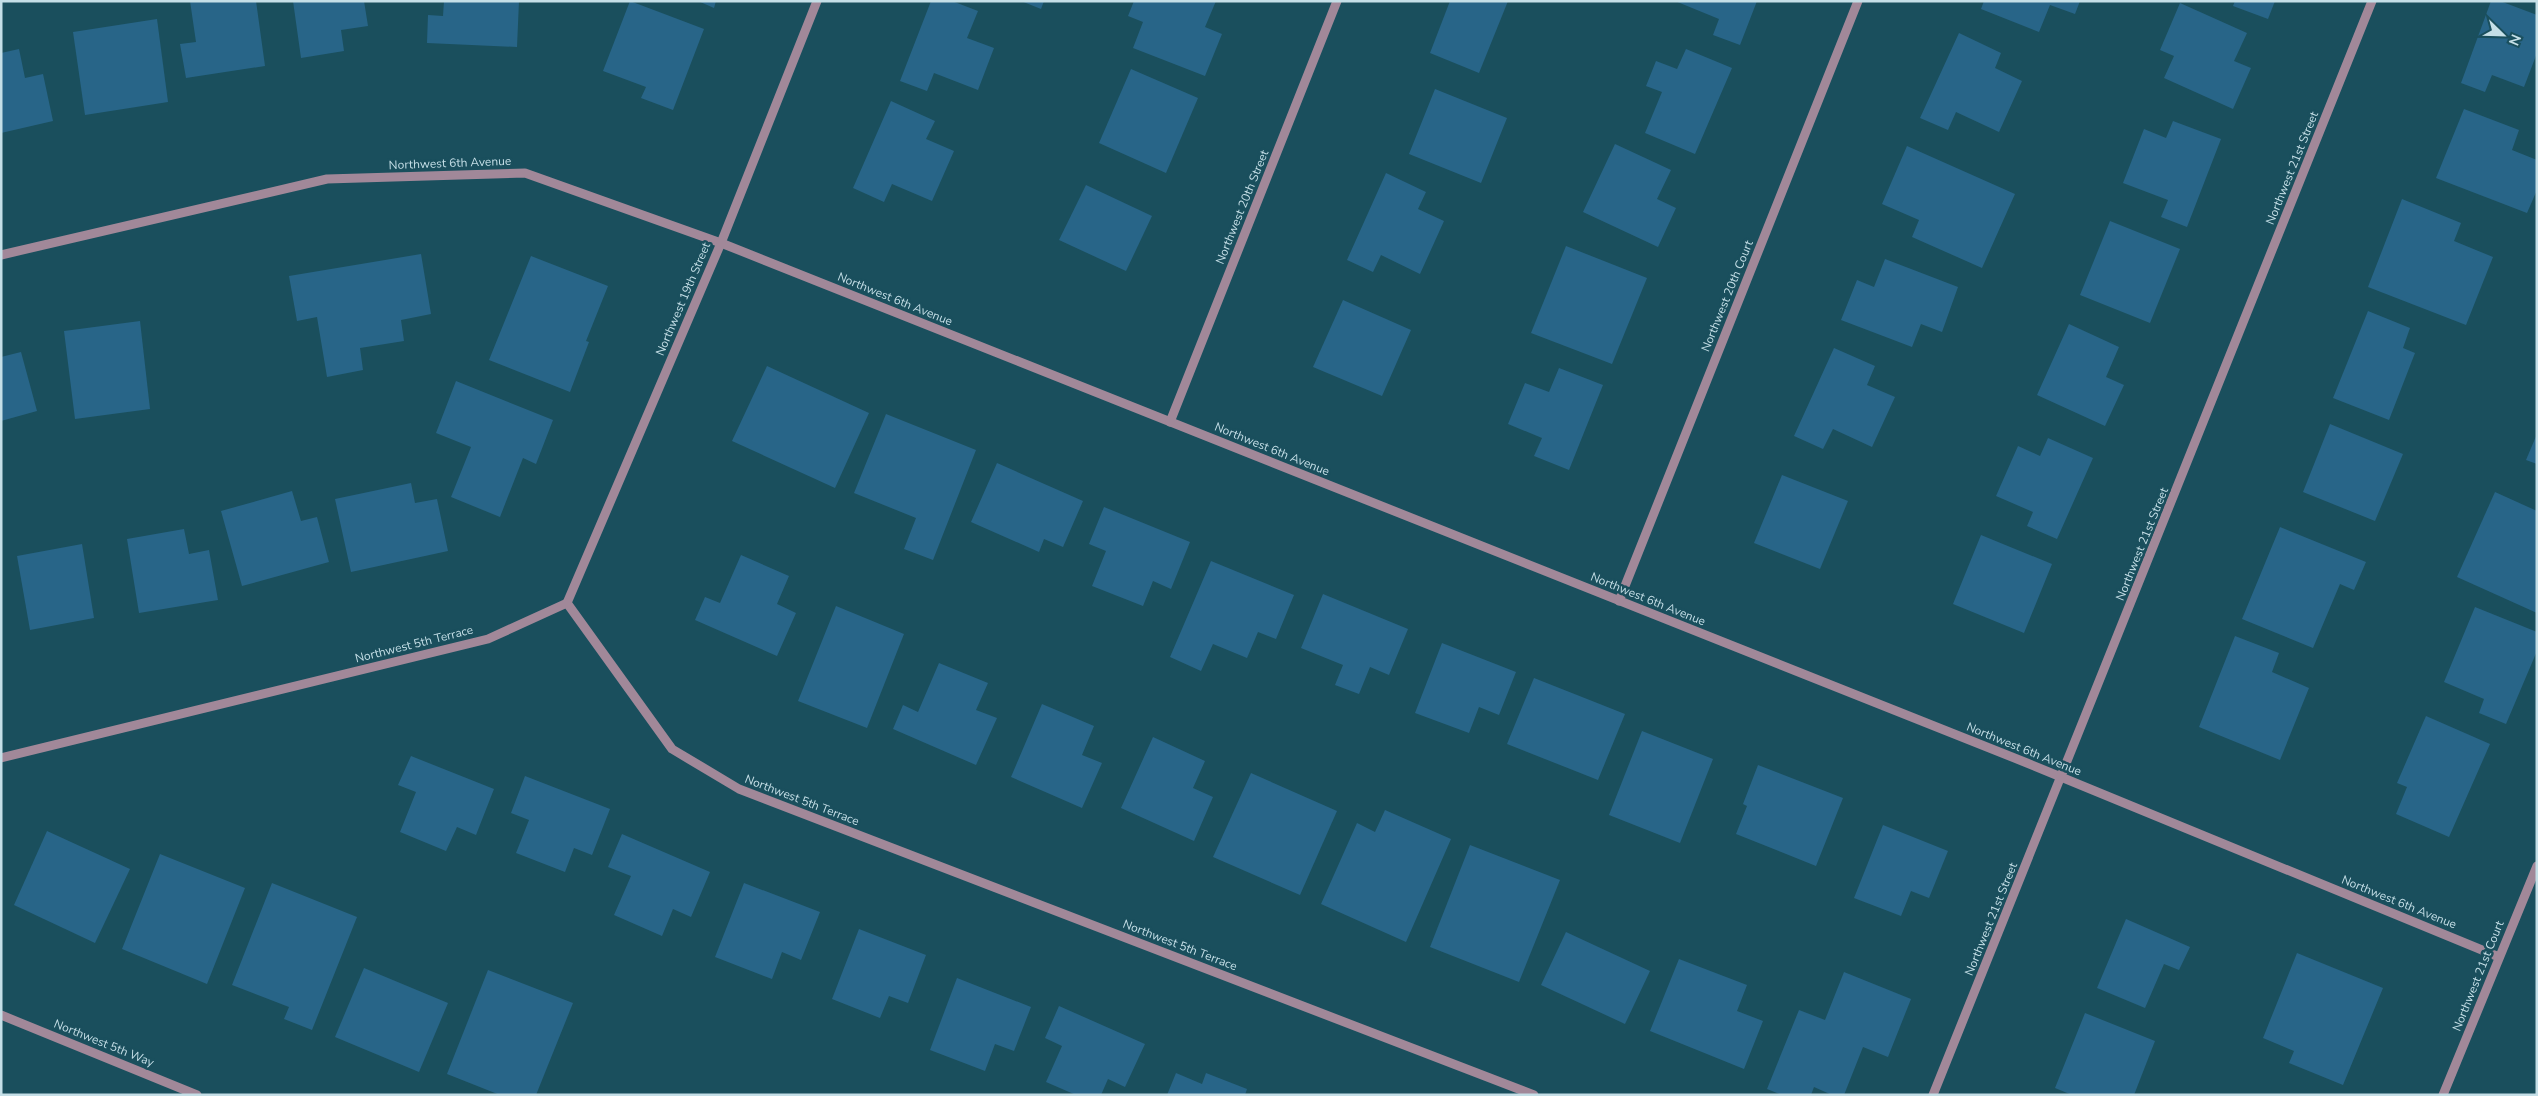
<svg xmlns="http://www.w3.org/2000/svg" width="2538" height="1096" viewBox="0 0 2538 1096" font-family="'Nunito Sans',sans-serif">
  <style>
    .building { fill: #286588 }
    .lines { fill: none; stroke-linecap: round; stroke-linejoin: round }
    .minor { stroke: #a18899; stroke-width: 9 }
    .labels { text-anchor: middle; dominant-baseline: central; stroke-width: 5; stroke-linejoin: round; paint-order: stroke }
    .street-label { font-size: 12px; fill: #c5dfe7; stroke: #1a4f5d }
  </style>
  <rect width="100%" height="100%" fill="#1a4f5d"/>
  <g class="building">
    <path d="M190,1H256L265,66L186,78L180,44L196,42Z"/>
    <path d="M293,1H364L368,26L341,30L344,51L301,58Z"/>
    <path d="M444,1H519L517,47L427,43L428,15L443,16Z"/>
    <path d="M630,1L704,29L673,110L641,98L646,87L603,71Z"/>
    <path d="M698,1H716L714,8Z"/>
    <path d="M931,1H952L978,11L967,38L994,48L978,90L934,73L927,91L900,81Z"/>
    <path d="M1021,1H1044L1041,9Z"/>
    <path d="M1134,1H1216L1205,27L1222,34L1205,76L1133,48L1143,22L1128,16Z"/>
    <path d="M1450,1H1508L1479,73L1430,53Z"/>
    <path d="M1675,1H1757L1740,45L1713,35L1719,19Z"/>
    <path d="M1984,1H2080L2075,14L2050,5L2039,32L1981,9Z"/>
    <path d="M2235,1H2275L2268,19L2233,6Z"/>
    <path d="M2491,1H2500L2537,15V53L2524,87L2492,75L2485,92L2461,83Z"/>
    <path d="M2180,3L2247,33L2234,61L2251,68L2233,109L2164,78L2174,56L2160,50Z"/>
    <path d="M157,19L168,102L85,115L73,32Z"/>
    <path d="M1959,33L2001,53L1995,68L2022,81L1999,132L1956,112L1948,130L1920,118Z"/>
    <path d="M19,49L25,78L43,74L53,121L1,133V53Z"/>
    <path d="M1686,49L1732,68L1695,154L1645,133L1662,92L1646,86L1656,61L1677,69Z"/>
    <path d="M1131,69L1198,98L1166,173L1099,143Z"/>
    <path d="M1435,89L1507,118L1481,183L1409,154Z"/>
    <path d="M891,101L935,121L926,139L954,151L932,201L892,184L884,202L853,188Z"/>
    <path d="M2464,109L2519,130L2512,150L2537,160V190L2527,213L2436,178Z"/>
    <path d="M2173,121L2221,139L2187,227L2161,217L2168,200L2123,183L2144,129L2166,138Z"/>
    <path d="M1615,144L1671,170L1657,199L1676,208L1658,247L1583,212Z"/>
    <path d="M1907,146L2015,194L1982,268L1912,237L1919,220L1882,204Z"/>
    <path d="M1386,173L1426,192L1418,209L1444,221L1420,274L1381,255L1373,272L1347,260Z"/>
    <path d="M1086,185L1152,216L1126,271L1059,240Z"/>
    <path d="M2402,199L2461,223L2454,241L2493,257L2466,325L2368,287Z"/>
    <path d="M2110,221L2180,249L2150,323L2080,295Z"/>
    <path d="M1566,246L1647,278L1612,364L1531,333Z"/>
    <path d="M421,254L431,314L401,320L404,341L360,348L363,370L327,377L317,317L297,321L289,276Z"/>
    <path d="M531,256L608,286L586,341L589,342L570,392L489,360Z"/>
    <path d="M1885,259L1958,287L1942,332L1921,324L1912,347L1841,320L1857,280L1874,287Z"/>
    <path d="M1343,300L1411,330L1382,396L1313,367Z"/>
    <path d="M2368,311L2410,328L2403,348L2415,353L2389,420L2333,398Z"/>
    <path d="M140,321L150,409L75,419L64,331Z"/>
    <path d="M2069,324L2119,347L2106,377L2124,385L2105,426L2037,395Z"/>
    <path d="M1834,348L1875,366L1867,385L1895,397L1872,447L1833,429L1823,449L1794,436Z"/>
    <path d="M21,352L37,411L1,421V357Z"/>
    <path d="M767,366L869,413L835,488L732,441Z"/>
    <path d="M1559,368L1603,385L1569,470L1534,456L1542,438L1508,424L1525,383L1549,392Z"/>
    <path d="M456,381L553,420L536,464L523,458L500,517L451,497L471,447L436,433Z"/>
    <path d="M886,414L976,450L933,560L904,549L916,518L854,493Z"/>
    <path d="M2330,424L2403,454L2375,521L2303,492Z"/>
    <path d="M2537,434V464L2526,460Z"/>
    <path d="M2048,438L2093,458L2057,539L2027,526L2033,512L1996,496L2018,446L2040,456Z"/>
    <path d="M997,463L1083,501L1063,547L1044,539L1039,552L971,522Z"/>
    <path d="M1782,475L1848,501L1820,569L1754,543Z"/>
    <path d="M411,483L415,503L437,499L448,551L351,572L335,499Z"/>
    <path d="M292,491L301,521L317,517L329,562L242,586L221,511Z"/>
    <path d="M2495,492L2537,511V613L2457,577Z"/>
    <path d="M1104,507L1190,542L1171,589L1153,581L1143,606L1092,586L1106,551L1089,544Z"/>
    <path d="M2280,527L2366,562L2354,590L2340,584L2313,648L2242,619Z"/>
    <path d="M184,529L189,554L209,550L218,600L139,613L127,539Z"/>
    <path d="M1981,535L2052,564L2024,633L1953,604Z"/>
    <path d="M82,544L94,618L30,630L17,556Z"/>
    <path d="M741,555L789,576L777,604L796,613L777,656L695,620L705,597L720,603Z"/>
    <path d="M1211,561L1294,595L1276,639L1258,632L1247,658L1213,644L1201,671L1170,657Z"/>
    <path d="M1323,594L1408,629L1389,675L1370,667L1359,694L1335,685L1343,665L1301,648Z"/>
    <path d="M836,606L904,634L867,728L798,701Z"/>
    <path d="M2475,607L2537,632V651L2506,724L2479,713L2484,699L2444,682Z"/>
    <path d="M2235,636L2279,653L2272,672L2309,688L2280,760L2199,727Z"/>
    <path d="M1442,643L1516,672L1499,715L1479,707L1469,733L1415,713Z"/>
    <path d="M939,663L988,683L976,710L997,718L976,765L893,729L903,705L918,712Z"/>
    <path d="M1534,678L1625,714L1598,780L1507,744Z"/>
    <path d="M1042,704L1094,726L1082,755L1102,763L1082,808L1011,777Z"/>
    <path d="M2426,716L2490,744L2449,837L2396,814L2407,787L2397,783Z"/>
    <path d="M1642,731L1713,759L1680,843L1609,815Z"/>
    <path d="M1153,737L1205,761L1193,788L1213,797L1194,841L1121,808Z"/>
    <path d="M411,756L494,789L476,835L457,827L446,851L400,832L416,792L398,785Z"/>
    <path d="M1758,765L1843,798L1816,866L1736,834L1747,806L1743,804Z"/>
    <path d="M1251,773L1337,811L1300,895L1213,857Z"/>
    <path d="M525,776L610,809L592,855L574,848L565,872L516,853L529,820L511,813Z"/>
    <path d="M1385,810L1451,839L1406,942L1321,904L1357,823L1375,832Z"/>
    <path d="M1883,825L1948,851L1929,898L1911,891L1901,916L1854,898Z"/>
    <path d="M47,831L130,869L95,943L14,905Z"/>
    <path d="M622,834L710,872L691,917L673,909L662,936L614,915L631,876L608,867Z"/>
    <path d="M1470,845L1560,880L1519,982L1430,947Z"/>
    <path d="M160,854L245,888L207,984L122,949Z"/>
    <path d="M272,883L357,917L312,1030L284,1019L289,1007L232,985Z"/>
    <path d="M744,883L820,912L801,960L782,952L772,979L715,957Z"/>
    <path d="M2126,919L2190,947L2179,970L2164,964L2145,1008L2097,988Z"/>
    <path d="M859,929L926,955L908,1003L889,996L880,1018L832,999Z"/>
    <path d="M1566,932L1650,971L1625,1024L1541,985Z"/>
    <path d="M2297,953L2383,988L2343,1085L2289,1063L2294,1051L2263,1038Z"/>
    <path d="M1679,959L1747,985L1737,1011L1763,1021L1744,1069L1650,1031Z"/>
    <path d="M364,968L448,1003L419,1072L335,1037Z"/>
    <path d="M488,970L573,1003L536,1095H500L447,1074Z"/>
    <path d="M1844,972L1911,999L1888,1057L1863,1047L1844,1095H1832L1814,1087L1811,1095H1782L1767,1089L1799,1010L1825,1020Z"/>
    <path d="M957,978L1031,1007L1014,1051L995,1044L985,1071L930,1050Z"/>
    <path d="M1059,1006L1145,1044L1125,1087L1108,1079L1101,1095H1076L1046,1082L1062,1046L1045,1038Z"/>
    <path d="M2085,1013L2155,1041L2134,1095H2072L2055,1088Z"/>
    <path d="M1176,1073L1202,1084L1206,1073L1247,1089L1245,1095H1167Z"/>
  </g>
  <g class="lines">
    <g class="minor">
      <path d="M1,255L327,179L525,173L721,243L2027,763L2499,957"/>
      <path d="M1170,422L1337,1"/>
      <path d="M1619,601L1858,1"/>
      <path d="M567,603L721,243L817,1"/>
      <path d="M1,758L488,639L567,603L672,749L739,789L1534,1095"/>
      <path d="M1,1015L197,1095"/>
      <path d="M1933,1095L2372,1"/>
      <path d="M2443,1095L2537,866"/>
    </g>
  </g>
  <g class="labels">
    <g class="street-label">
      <text transform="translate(450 163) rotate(-2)">Northwest 6th Avenue</text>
      <text transform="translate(2292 168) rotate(-68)">Northwest 21st Street</text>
      <text transform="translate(1242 207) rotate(-68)">Northwest 20th Street</text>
      <text transform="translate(1727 296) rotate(-68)">Northwest 20th Court</text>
      <text transform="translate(683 299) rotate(-67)">Northwest 19th Street</text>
      <text transform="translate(895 299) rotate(22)">Northwest 6th Avenue</text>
      <text transform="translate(1272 449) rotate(22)">Northwest 6th Avenue</text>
      <text transform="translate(2142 544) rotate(-68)">Northwest 21st Street</text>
      <text transform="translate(1648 599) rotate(22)">Northwest 6th Avenue</text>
      <text transform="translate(414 644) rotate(-14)">Northwest 5th Terrace</text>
      <text transform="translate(2024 749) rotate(22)">Northwest 6th Avenue</text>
      <text transform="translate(802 800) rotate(21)">Northwest 5th Terrace</text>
      <text transform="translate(2399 902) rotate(22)">Northwest 6th Avenue</text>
      <text transform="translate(1991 919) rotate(-68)">Northwest 21st Street</text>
      <text transform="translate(1180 945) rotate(21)">Northwest 5th Terrace</text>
      <text transform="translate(2478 976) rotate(-68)">Northwest 21st Court</text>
      <text transform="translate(104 1043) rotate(22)">Northwest 5th Way</text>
    </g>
  </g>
  <rect width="2538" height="1096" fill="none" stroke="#c5dfe7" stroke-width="5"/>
  <g transform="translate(2503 35) rotate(113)" stroke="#1a4f5d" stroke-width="4" paint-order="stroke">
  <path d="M0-4L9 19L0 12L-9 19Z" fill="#c5dfe7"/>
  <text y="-8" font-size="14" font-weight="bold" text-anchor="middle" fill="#c5dfe7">N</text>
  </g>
</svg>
